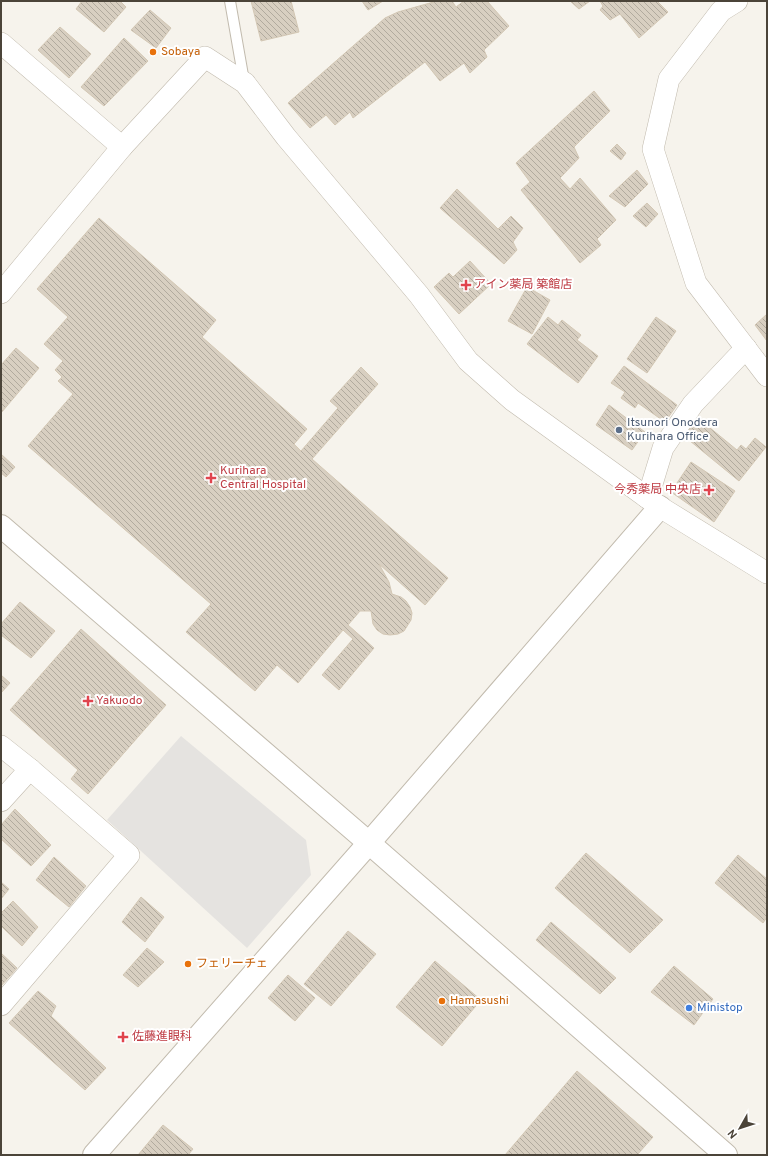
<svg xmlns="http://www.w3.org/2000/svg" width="768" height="1156" viewBox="0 0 768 1156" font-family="Overpass,'Noto Sans JP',sans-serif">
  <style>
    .parking { fill: #e5e3e0 }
    .building { fill: url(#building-back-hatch); stroke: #d3c7b4 }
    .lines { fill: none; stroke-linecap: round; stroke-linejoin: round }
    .service-casing { stroke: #c2bbae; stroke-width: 12 }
    .minor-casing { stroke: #c2bbae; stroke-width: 22 }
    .tertiary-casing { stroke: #c2bbae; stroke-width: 24 }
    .service { stroke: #fff; stroke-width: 10 }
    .minor { stroke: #fff; stroke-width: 21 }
    .tertiary { stroke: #fff; stroke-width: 22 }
    .food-dot { fill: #e8710a; stroke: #fff; stroke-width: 1.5 }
    .health-dot { fill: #e0444e; stroke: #fff; stroke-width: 1.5 }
    .service-dot { fill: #5c6f8a; stroke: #fff; stroke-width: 1.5 }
    .shop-dot { fill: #3f7fe0; stroke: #fff; stroke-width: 1.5 }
    .labels { text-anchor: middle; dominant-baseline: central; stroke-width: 4; stroke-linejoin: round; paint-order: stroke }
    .food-label { font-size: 12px; fill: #c56008; stroke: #fff; text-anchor: start }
    .health-label { font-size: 12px; fill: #be3a42; stroke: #fff; text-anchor: start }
    .service-label { font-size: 12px; fill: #4e5e75; stroke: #fff; text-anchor: start }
    .shop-label { font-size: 12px; fill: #366cbe; stroke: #fff; text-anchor: start }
  </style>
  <defs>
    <pattern id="building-back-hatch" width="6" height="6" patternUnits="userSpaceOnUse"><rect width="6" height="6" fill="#d8cfc1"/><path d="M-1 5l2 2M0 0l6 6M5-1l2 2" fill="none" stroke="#b1aa9e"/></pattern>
  </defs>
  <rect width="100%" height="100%" fill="#f6f3ec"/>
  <path class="parking" d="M181,736L306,840L311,875L247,948L107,820Z"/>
  <g class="building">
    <path d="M82,1H120L126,7L104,32L76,9Z"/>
    <path d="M251,1H291L299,32L261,41Z"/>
    <path d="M362,1H383L368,10Z"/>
    <path d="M437,1H452L456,7L464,1H487L509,26L484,50L487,57L470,73L464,63L440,81L425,62L353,118L350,112L335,125L326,115L310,128L288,103L385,18L398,12Z"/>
    <path d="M570,1H590L579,9Z"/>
    <path d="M600,1H657L668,12L639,38L620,14L610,20L600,10L603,6Z"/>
    <path d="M150,10L171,28L156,48L131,30Z"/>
    <path d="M60,27L91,54L69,78L38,50Z"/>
    <path d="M124,38L148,61L104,106L81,87Z"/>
    <path d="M594,91L610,111L574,147L579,158L560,178L570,189L580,178L616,220L597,239L601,245L580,263L521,190L530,182L516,163Z"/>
    <path d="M617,144L626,153L621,160L610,151Z"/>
    <path d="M637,170L648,184L625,207L609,196Z"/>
    <path d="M457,189L498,229L511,216L523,228L513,242L517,250L504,264L440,208Z"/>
    <path d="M647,203L658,214L646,227L633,216Z"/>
    <path d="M99,218L216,320L202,337L307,429L294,444L301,451L338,408L330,401L361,367L378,384L312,459L448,578L425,605L379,564L389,582L392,594L401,597L406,601L410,607L412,613L411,620L404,631L398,634L390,635L383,634L377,630L373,624L371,611H360L348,625L374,648L339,690L322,675L353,639L343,630L298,683L277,665L255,691L186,632L211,604L28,446L73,394L58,381L62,377L55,370L63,361L44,344L68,317L37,289Z"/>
    <path d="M470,261L491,284L459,314L434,287L449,273L453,277Z"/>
    <path d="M527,287L550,300L532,334L508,321Z"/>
    <path d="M767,314V341L755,325Z"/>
    <path d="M548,317L558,325L562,320L581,335L577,340L598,356L578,383L527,344Z"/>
    <path d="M656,317L676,331L647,373L627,359Z"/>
    <path d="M16,348L39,368L1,413V365Z"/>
    <path d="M624,366L677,405L665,422L638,403L635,408L621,398L625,392L611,383Z"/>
    <path d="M609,405L645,432L632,450L596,425Z"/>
    <path d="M698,418L737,450L741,445L746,449L755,438L766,447L739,481L684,436Z"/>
    <path d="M1,454L15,467L6,477L1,473Z"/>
    <path d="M691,462L735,491L714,522L671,492Z"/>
    <path d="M20,602L55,631L31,658L1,635V624Z"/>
    <path d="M81,629L166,705L88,794L71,779L78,770L10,710Z"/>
    <path d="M1,675L10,683L1,693Z"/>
    <path d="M15,809L51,845L31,866L1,839V825Z"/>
    <path d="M586,853L663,920L630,953L555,888Z"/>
    <path d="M738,855L767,879V917L763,923L715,883Z"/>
    <path d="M54,857L86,886L69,907L36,880Z"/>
    <path d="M1,882L9,889L1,899Z"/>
    <path d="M141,897L164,917L145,942L122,922Z"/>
    <path d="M13,901L38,927L22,946L1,926V913Z"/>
    <path d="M551,922L616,978L600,994L536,940Z"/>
    <path d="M348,931L376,954L331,1006L304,984Z"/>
    <path d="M147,948L164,962L138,987L123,975Z"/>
    <path d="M1,953L17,968L1,986Z"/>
    <path d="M435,961L481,1000L442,1046L396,1007Z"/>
    <path d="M674,966L713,999L694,1025L651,992Z"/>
    <path d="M288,975L315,998L295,1021L268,998Z"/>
    <path d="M38,991L56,1006L51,1016L106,1068L85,1090L9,1023Z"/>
    <path d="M577,1071L653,1137L637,1155H505Z"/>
    <path d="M163,1125L193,1149L188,1155H138Z"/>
  </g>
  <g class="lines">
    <defs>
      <path id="service" d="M230,1L244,81"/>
      <g id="minor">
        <path d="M737,1L721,11L669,79L653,149L696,283L767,376"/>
        <path d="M1,43L122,147"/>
        <path d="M1,293L122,147L205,57L245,83L286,137L419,295L468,361L512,400L660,507L767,573"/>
        <path d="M646,497L652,484L663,448L693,404L746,348"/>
        <path d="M1,746L30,769L129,855L1,1005"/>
        <path d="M1,801L30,769"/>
      </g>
      <g id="tertiary">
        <path d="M1,526L369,843L726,1155"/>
        <path d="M94,1155L369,843L660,507"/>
      </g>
    </defs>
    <use href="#service" class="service-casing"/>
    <use href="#minor" class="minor-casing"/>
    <use href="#tertiary" class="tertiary-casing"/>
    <use href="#service" class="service"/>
    <use href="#minor" class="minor"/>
    <use href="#tertiary" class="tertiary"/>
  </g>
  <g class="food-dot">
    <circle cx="153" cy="52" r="4"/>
    <circle cx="188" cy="964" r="4"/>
    <circle cx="442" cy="1001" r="4"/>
  </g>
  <g class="health-dot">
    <path d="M464 279h4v4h4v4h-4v4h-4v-4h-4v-4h4z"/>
    <path d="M209 472h4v4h4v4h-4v4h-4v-4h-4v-4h4z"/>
    <path d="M707 484h4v4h4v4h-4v4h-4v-4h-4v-4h4z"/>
    <path d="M86 695h4v4h4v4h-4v4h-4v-4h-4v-4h4z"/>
    <path d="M121 1031h4v4h4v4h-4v4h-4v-4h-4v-4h4z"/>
  </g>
  <circle class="service-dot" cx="619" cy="430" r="4"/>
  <circle class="shop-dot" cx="689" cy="1008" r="4"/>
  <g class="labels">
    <g class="food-label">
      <text x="161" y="52">Sobaya</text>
      <text x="196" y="964">フェリーチェ</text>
      <text x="450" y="1001">Hamasushi</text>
    </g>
    <g class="health-label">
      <text x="474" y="285">アイン薬局 築館店</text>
      <text x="220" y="471">Kurihara<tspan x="220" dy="14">Central Hospital</tspan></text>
      <text x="701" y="490" text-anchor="end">今秀薬局 中央店</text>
      <text x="96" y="701">Yakuodo</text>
      <text x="132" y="1037">佐藤進眼科</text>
    </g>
    <g class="service-label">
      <text x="627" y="423">Itsunori Onodera<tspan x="627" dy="14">Kurihara Office</tspan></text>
    </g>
    <g class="shop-label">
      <text x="697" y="1008">Ministop</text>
    </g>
  </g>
  <rect width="768" height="1156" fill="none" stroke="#4b4439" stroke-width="4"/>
  <g transform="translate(740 1128) rotate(231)" stroke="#ffffff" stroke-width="3" paint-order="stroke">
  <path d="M0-3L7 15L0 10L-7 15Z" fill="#4b4439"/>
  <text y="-6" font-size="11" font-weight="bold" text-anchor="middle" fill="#4b4439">N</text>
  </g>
</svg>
